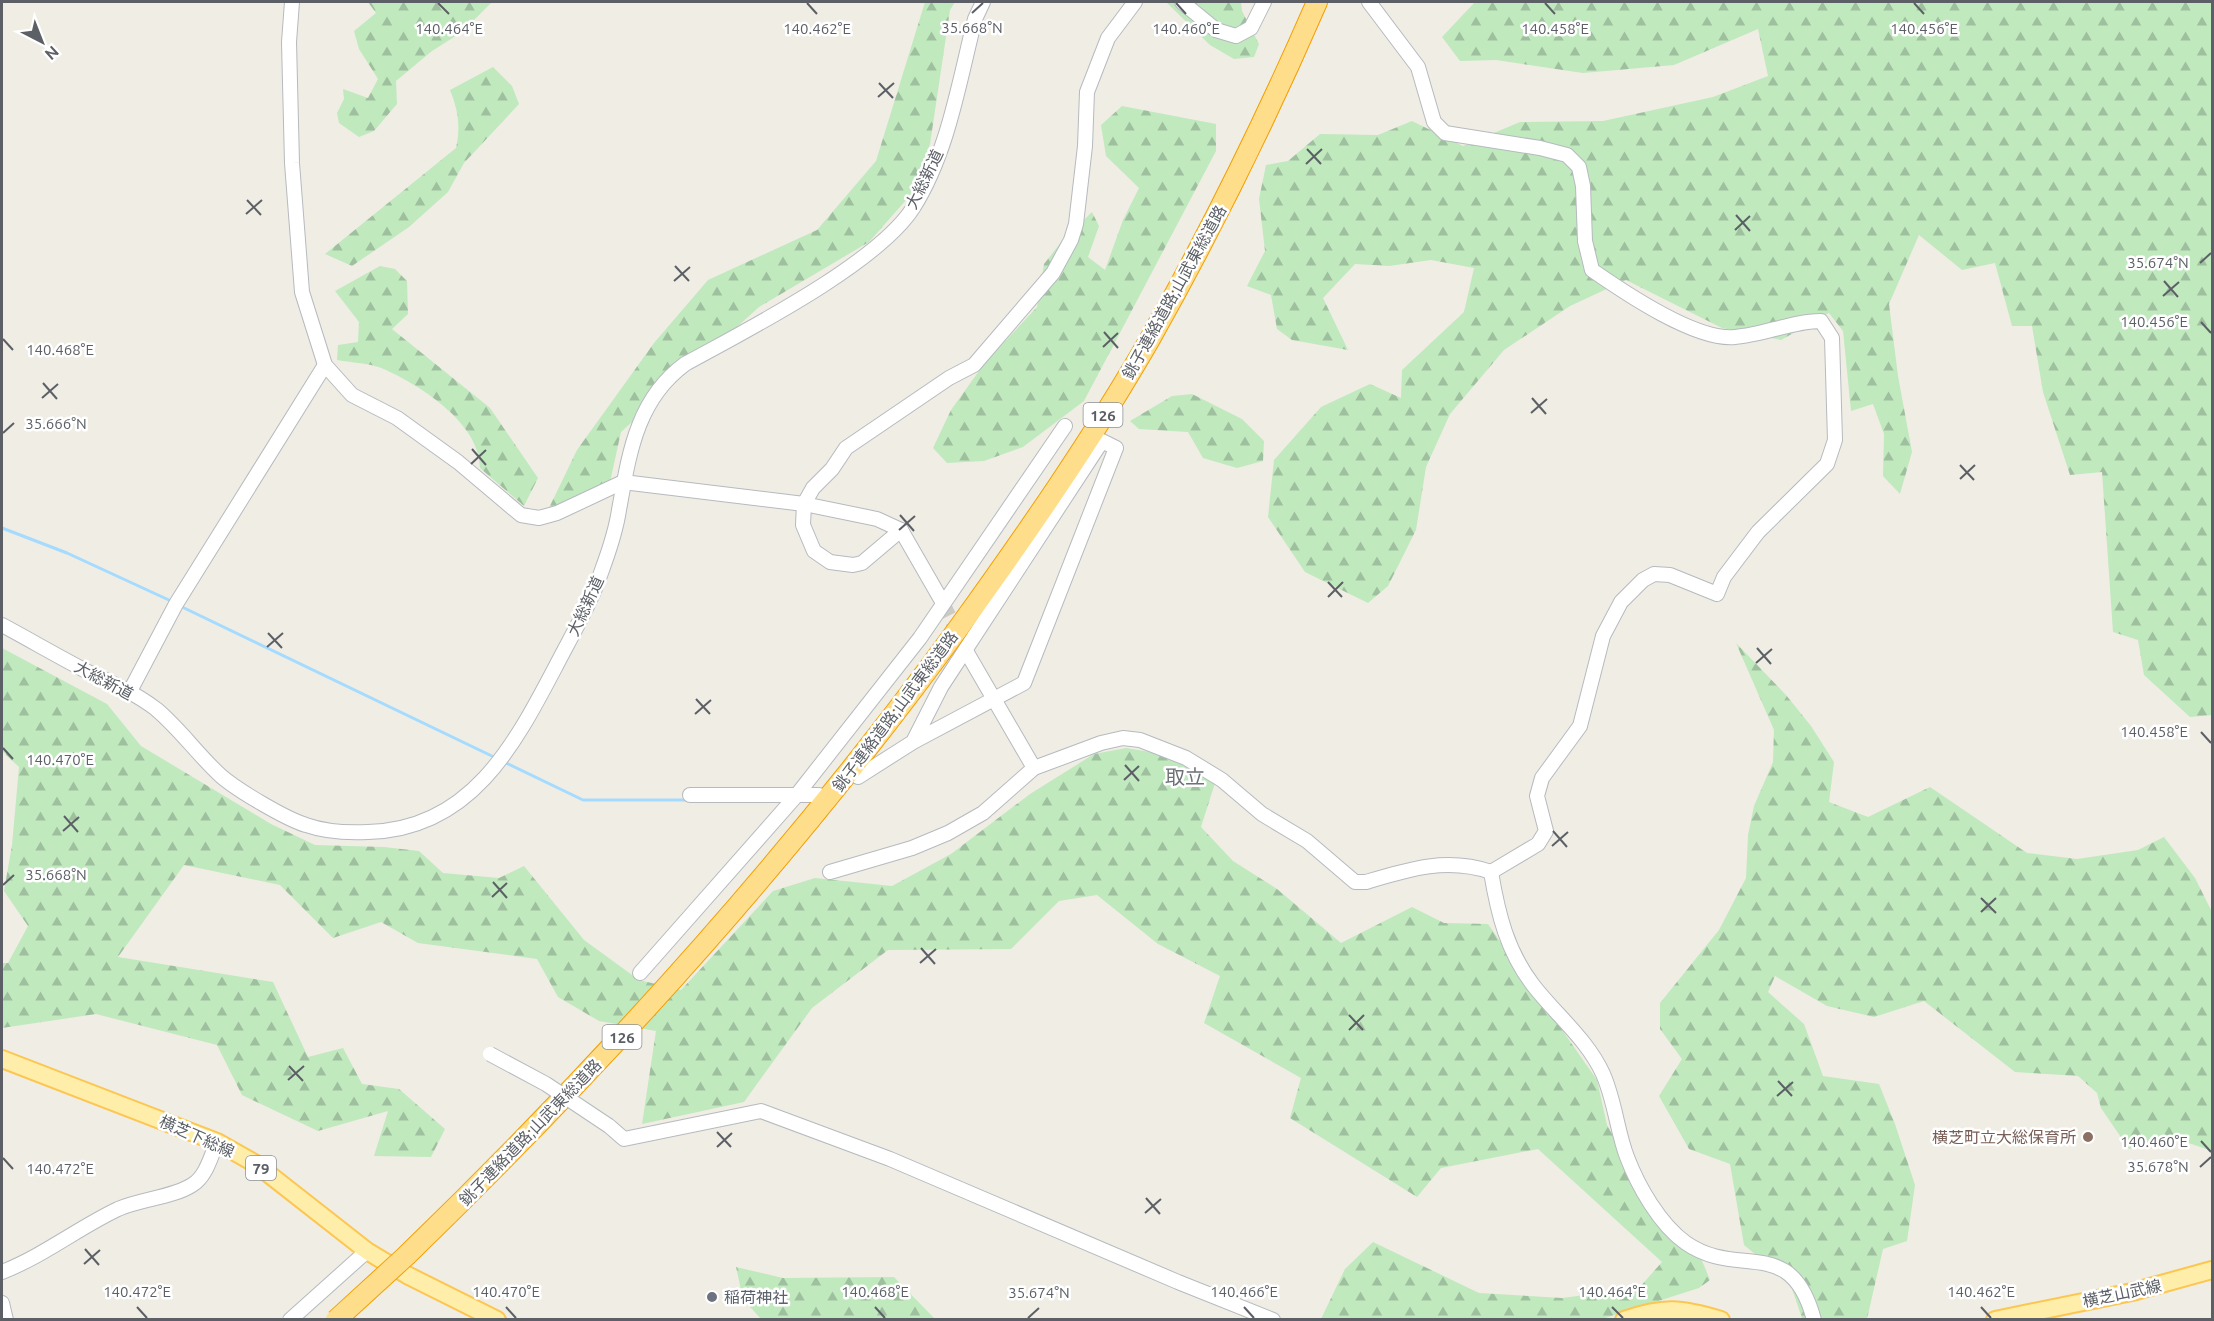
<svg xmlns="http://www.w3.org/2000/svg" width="2214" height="1321" viewBox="0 0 2214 1321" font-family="Ubuntu,'Noto Sans JP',sans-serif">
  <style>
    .forest { fill: url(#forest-firs) }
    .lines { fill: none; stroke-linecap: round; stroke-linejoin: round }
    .stream { stroke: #a4dbff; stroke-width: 3 }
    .minor-tunnel { stroke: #cbcac4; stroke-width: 14; stroke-dasharray: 14 7; stroke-linecap: butt }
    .minor-casing { stroke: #b6babf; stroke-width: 16 }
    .major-casing { stroke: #fcc651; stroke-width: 20 }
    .highway-casing { stroke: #f39f00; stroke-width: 22 }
    .minor { stroke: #fff; stroke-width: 14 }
    .major { stroke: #ffeea9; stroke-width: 16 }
    .highway { stroke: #ffde8b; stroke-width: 20 }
    .minor-bridge-casing { stroke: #b6babf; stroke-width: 16; stroke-linecap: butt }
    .highway-bridge-casing { stroke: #f39f00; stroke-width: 22; stroke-linecap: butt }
    .minor-bridge { stroke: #fff; stroke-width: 14 }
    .highway-bridge { stroke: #ffde8b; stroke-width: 20 }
    .ticks { fill: none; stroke: #5c6066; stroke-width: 2 }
    .education-dot { fill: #8d6e63; stroke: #fff; stroke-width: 2 }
    .worship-dot { fill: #6b7280; stroke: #fff; stroke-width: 2 }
    .labels { text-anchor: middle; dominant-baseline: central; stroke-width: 5; stroke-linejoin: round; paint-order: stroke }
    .shield { fill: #fff; stroke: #8d9094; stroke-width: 1.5 }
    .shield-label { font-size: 15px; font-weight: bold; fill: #5c6066 }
    .street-label { font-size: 16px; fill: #5c6066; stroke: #fff }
    .education-label { font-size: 16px; fill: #785e54; stroke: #fff; text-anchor: end }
    .worship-label { font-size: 16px; fill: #5b616d; stroke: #fff; text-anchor: start }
    .quarter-label { font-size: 20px; fill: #6d7278; stroke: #fff }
    .ticks-label { font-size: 15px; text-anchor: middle; fill: #5c6066; stroke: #fff; stroke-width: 5; stroke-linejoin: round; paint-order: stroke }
  </style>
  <defs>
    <pattern id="forest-firs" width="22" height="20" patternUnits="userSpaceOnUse" patternTransform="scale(1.5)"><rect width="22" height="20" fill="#c0e9be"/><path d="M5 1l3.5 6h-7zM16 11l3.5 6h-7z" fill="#9fc09e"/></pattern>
  </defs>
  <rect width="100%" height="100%" fill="#f0ede4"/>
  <g class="forest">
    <path d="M368,2H492L462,32L432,51L396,81L397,104L374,131L359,137L339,123L337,113L344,99L343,89L368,98L378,79L359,49L354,31L376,13Z"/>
    <path d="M925,2H955L950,10L930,144L914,191L869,242L759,307L621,432L610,482L548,510L577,450L654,343L708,280L817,230L876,161Z"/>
    <path d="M1166,2H1241L1242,11L1259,44L1254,57L1234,59L1210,45Z"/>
    <path d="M1475,2H2212V715L2190,717L2144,675L2138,640L2113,632L2102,472L2070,475L2043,392L2032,326H2012L1995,263L1962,270L1919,235L1889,304L1898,376L1912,452L1900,494L1883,476L1884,434L1873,404L1851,411L1843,331L1829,313L1781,340L1722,328L1626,280L1570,306L1504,350L1450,414L1426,467L1416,530L1388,586L1368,603L1305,572L1268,517L1274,460L1321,407L1370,384L1401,398L1402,370L1464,312L1474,268L1431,260L1389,266L1355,264L1323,298L1348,350L1292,340L1277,329L1271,295L1247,286L1265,251L1259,199L1266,165L1288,161L1320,134L1378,135L1412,121L1463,146L1520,122L1603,121L1713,97L1768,76L1758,29L1674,65L1583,73L1496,60L1460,61L1442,37Z"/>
    <path d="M493,67L512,86L519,104L464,163L448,192L409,227L352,266L325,254L456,148C461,126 458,110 450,90Z"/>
    <path d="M1122,106L1216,124V151L1084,401L1023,447L984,461L947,463L933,448L951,410L984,364L1037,307L1044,264L1062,241L1092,212L1099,226L1088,257L1105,270L1123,220L1139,188L1106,156L1101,125Z"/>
    <path d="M380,266L395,269L407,281L408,314L392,329L490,408L538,478L524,506L480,468C480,424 423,387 386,370C373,363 352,363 337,360L338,345L358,342L359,322L335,291Z"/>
    <path d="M1192,394L1242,419L1264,441L1263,461L1237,468L1203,458L1188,432L1139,429L1130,421L1172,396Z"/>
    <path d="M1736,643L1786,695L1811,726L1834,762L1829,802L1868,817L1930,787L2027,853L2077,859L2138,850L2164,837L2195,878L2212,912V1151L2174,1138L2129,1149L2101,1108L2097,1093L2078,1076L2015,1072L1924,1001L1874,1017L1827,1006L1775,976L1768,992L1804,1024L1823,1076L1879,1084L1895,1124L1915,1185L1907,1241L1883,1249L1867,1319L1802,1318L1790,1283L1744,1245L1730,1164L1689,1149L1659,1096L1682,1059L1660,1029V1003L1719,930L1746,878L1748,835L1754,806L1773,762L1774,730Z"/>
    <path d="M2,648L107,704L141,746L271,824L315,845L384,847L419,851L443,873L499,878L524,866L584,940L639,980L681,990L773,891L815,878L892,886L951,854L1030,794L1094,754L1126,748L1163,754L1215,783L1201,827L1233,861L1277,889L1341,943L1412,907L1444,923L1488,924L1597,1080L1607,1125L1647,1197L1698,1251L1710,1280L1699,1288L1602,1319H1321L1345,1269L1373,1242L1479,1293L1562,1298L1639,1288L1662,1262L1538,1149L1441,1168L1417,1197L1290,1118L1301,1078L1204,1023L1220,976L1158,944L1097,895L1059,901L1011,949L888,950L812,1008L744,1102L642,1124L656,1031L599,1021L558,997L537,959L418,943L381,922L333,938L280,885L184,865L118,957L273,982L308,1057L343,1048L362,1084L399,1089L445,1129L431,1157L374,1156L388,1111L318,1131L242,1095L217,1045L96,1014L2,1028V963H8L28,926L4,891L12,845L19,767L2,751Z"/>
    <path d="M736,1267L783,1278L894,1277L935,1319H761L743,1299Z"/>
  </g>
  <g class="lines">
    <g class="stream">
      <path d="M2,528L67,553L171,601"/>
      <path d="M180,606L496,758"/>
      <path d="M504,762L583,800H690"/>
    </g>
    <path class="minor-tunnel" d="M943,603L959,636"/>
    <defs>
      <g id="minor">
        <path d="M292,2L289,42L292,163L302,292L325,365L352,395L397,418L458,462L521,515L539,518L557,513L623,482L804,504L877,519L901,530L943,603"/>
        <path d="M1182,2L1216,30L1236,36L1251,28L1264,2"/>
        <path d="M901,530L862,563L853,565L830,562L814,551L803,525L804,504L813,488L832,469L846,448L949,378L974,365L1053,273L1071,240L1076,224L1085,146L1087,92L1108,38L1135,2"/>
        <path d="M2,625C30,640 59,657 88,672C112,683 135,693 156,709C180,729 198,755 221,776C237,790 286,819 306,825C326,832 347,833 368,832C471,830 515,744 557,664C573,633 591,603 602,570C609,551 616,530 619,510C629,455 636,400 685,364C745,331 877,264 913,208C948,153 959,82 975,19L983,2"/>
        <path d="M966,651L1034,768"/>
        <path d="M130,691L176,604L325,365"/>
        <path d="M858,777L913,742L1024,683L1116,448L1102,441L941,687L913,742"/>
        <path d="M690,795H819"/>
        <path d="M830,872L912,848L948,833L983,813L1034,768L1101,743L1123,738L1140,740L1186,758L1222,780L1262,814L1307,841L1355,882H1366C1409,869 1447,857 1491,872L1538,844L1546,831L1537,796L1542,778L1580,726L1603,636L1621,602L1643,580L1654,574L1670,575L1717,594L1724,577L1758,532L1827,464L1835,440L1832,338L1821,321C1792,321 1764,335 1735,337C1696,341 1625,293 1592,270L1585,241L1583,186L1579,167L1567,155L1540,148L1445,133L1434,122L1418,67L1369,2"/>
        <path d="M1491,872C1498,914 1507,951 1533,985C1557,1016 1587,1039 1603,1074C1615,1101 1617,1131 1627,1157C1638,1186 1660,1225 1686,1243C1739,1280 1791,1233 1814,1320"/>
        <path d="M640,973L796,796L920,638L1065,426"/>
        <path d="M609,1126L624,1139L761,1111L890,1159L1178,1282L1273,1320"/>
        <path d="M2,1272C43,1256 78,1228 118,1209C141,1199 174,1197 192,1185C206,1177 211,1156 217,1142"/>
        <path d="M2,1303L6,1320"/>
        <path d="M290,1320L367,1251"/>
      </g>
      <g id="major">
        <path d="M2,1059L217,1142L256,1164L367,1251L407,1275L497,1320"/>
        <path d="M1624,1320C1664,1306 1681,1308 1721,1320"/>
        <path d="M1995,1320L2132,1292L2212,1270"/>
      </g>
      <path id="highway" d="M407,1255C608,1060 795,853 960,626C1027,533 1093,438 1150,339C1212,229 1267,117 1317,2"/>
    </defs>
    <use href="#minor" class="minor-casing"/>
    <use href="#major" class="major-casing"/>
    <use href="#highway" class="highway-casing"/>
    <use href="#minor" class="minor"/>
    <use href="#major" class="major"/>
    <use href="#highway" class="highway"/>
    <defs>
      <path id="minor-bridge" d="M490,1054L546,1084L609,1126"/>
      <path id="highway-bridge" d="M336,1320L407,1255"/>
    </defs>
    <use href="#minor-bridge" class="minor-bridge-casing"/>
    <use href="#highway-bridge" class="highway-bridge-casing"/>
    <use href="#minor-bridge" class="minor-bridge"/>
    <use href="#highway-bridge" class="highway-bridge"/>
  </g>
  <path class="ticks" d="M438,3L449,14M807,3L817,14M1176,3L1186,14M1545,3L1555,14M1914,3L1924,14M972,13L983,3M879,83L893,98M878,97L894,83M1307,149L1321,164M1306,164L1322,149M247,200L261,215M246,214L262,200M1736,215L1750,231M1735,230L1750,216M2200,263L2211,253M675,266L689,281M674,281L690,267M2164,281L2178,297M2163,296L2179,282M2201,322L2211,333M1104,332L1118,348M3,339L13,350M1103,347L1118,333M43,383L57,399M42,398L58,384M1532,398L1546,414M1531,413L1547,399M3,433L14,423M472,449L486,465M471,464L486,450M1960,465L1974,480M1960,479L1975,465M900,515L914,531M899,530L915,516M1328,582L1342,597M1328,597L1343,582M268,633L282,648M267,647L283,633M1757,648L1771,664M1756,663L1772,649M696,699L710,714M695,714L711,700M2201,732L2211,743M3,748L13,759M1125,765L1139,781M1124,780L1139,766M64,816L78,832M63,831L79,817M1553,831L1567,847M1552,846L1568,832M493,882L507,898M3,885L14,875M492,897L507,883M1981,898L1996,913M1981,912L1996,898M921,948L935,964M920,963L936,949M1349,1015L1363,1030M1349,1030L1364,1015M289,1066L303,1081M288,1080L304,1066M1778,1081L1792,1096M1777,1096L1793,1082M717,1132L731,1147M2201,1141L2211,1152M717,1147L732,1133M3,1158L13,1169M2200,1167L2211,1157M1146,1198L1160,1214M1145,1213L1161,1199M85,1249L99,1265M84,1264L100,1250M137,1307L147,1318M506,1307L516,1318M875,1307L885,1318M1244,1307L1254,1318M1612,1307L1623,1318M1981,1307L1991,1318M1028,1318L1039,1308"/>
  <circle class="education-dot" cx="2088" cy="1137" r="6"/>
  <circle class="worship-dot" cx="712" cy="1297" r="6"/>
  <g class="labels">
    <g class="shield">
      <rect x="1083.5" y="403" width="39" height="24" rx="4.5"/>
      <rect x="602.5" y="1025" width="39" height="24" rx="4.5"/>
      <rect x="246" y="1156" width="30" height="24" rx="4.5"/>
    </g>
    <g class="shield-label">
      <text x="1103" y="415">126</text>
      <text x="622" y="1037">126</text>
      <text x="261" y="1168">79</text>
    </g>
    <g class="street-label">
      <text transform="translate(924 179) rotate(-64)">大総新道</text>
      <text transform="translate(1174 292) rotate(-61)">銚子連絡道路;山武東総道路</text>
      <text transform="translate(585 606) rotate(-65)">大総新道</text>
      <text transform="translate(104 680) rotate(28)">大総新道</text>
      <text transform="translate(895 711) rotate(-53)">銚子連絡道路;山武東総道路</text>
      <text transform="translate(530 1132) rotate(-46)">銚子連絡道路;山武東総道路</text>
      <text transform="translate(197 1136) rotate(24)">横芝下総線</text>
      <text transform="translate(2122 1293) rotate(-12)">横芝山武線</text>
    </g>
    <g class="education-label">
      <text x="2076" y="1137">横芝町立大総保育所</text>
    </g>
    <g class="worship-label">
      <text x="724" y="1297">稲荷神社</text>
    </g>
    <g class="quarter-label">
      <text x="1185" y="776">取立</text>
    </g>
  </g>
  <g class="ticks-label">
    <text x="972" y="33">35.668°N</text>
    <text x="449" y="34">140.464°E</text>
    <text x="817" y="34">140.462°E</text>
    <text x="1186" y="34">140.460°E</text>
    <text x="1555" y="34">140.458°E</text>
    <text x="1924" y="34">140.456°E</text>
    <text x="2158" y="268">35.674°N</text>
    <text x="2154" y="327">140.456°E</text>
    <text x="60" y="355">140.468°E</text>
    <text x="56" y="429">35.666°N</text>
    <text x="2154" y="737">140.458°E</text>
    <text x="60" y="765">140.470°E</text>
    <text x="56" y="880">35.668°N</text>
    <text x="2154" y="1147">140.460°E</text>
    <text x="2158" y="1172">35.678°N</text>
    <text x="60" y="1174">140.472°E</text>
    <text x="137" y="1297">140.472°E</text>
    <text x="506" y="1297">140.470°E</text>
    <text x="875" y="1297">140.468°E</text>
    <text x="1244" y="1297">140.466°E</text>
    <text x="1612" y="1297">140.464°E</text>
    <text x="1981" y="1297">140.462°E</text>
    <text x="1039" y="1298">35.674°N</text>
  </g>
  <rect width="2214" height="1321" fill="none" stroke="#5c6066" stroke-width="6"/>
  <g transform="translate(42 42) rotate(138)" stroke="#ffffff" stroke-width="4.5" paint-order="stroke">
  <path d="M0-4.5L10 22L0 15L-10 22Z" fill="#5c6066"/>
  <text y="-9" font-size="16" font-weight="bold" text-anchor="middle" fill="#5c6066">N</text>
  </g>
</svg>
